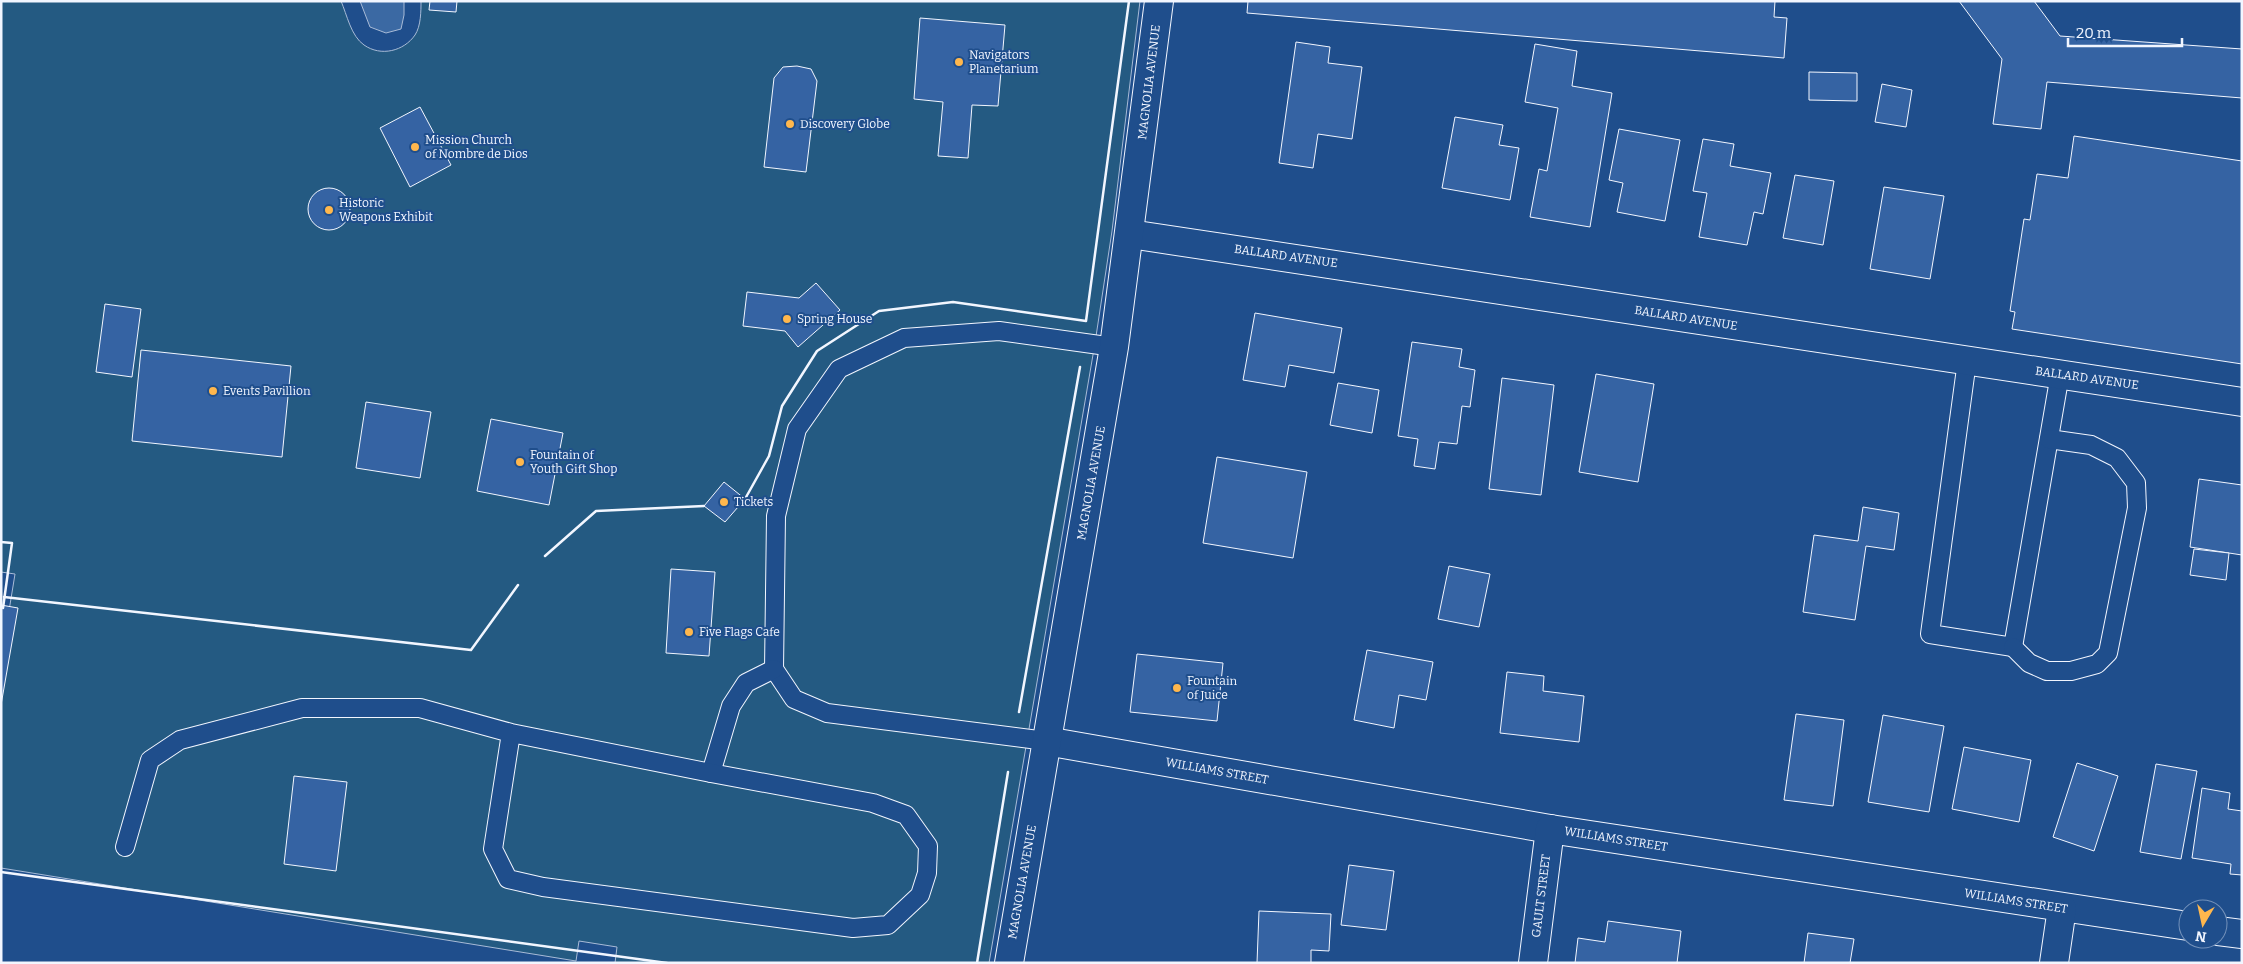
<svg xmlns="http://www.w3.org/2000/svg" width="2243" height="964" viewBox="0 0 2243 964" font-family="Bitter,serif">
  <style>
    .green { fill: #245a82; stroke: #a8bbd7 }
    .water { fill: #3b69a3; stroke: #a8bbd7 }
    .building { fill: #3563a3; stroke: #f2f6ff }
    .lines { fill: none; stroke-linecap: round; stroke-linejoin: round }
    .service-casing { stroke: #f2f6ff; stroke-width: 20 }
    .minor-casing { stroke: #f2f6ff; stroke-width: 30 }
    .service { stroke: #1f4e8c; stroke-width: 18 }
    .minor { stroke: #1f4e8c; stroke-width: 28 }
    .wall { stroke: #f2f6ff; stroke-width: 2.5 }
    .poi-dot { fill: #ffb74d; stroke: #1f4e8c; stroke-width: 2 }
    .labels { text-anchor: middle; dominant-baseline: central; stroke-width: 4; stroke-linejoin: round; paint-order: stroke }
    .poi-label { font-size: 12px; fill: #f2f6ff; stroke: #1f4e8c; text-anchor: start }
    .street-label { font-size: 12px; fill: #f2f6ff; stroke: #1f4e8c }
  </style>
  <rect width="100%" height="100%" fill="#1f4e8c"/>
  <path class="green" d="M1,1H341C347,15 351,36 364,45C381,57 404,51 415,35C421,26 421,11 421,1H1140L1112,231L1095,343L989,963H615L617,947L579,941L576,961L1,868V660L15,574L1,572Z"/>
  <path class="water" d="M360,1H404V15L401,29L386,33L370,27Z"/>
  <g class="building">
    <path d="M430,1H457L456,12L429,10Z"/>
    <path d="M1248,1H1775L1774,17L1787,18L1784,58L1247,13Z"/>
    <path d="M1959,1H2034L2060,36L2242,49V98L2047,82L2041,129L1993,124L2002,59Z"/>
    <path d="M920,18L1005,25L998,106L972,105L968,158L938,156L943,102L914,99Z"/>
    <path d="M1296,42L1330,47L1328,63L1362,67L1352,139L1318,134L1313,168L1279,163Z"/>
    <path d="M1535,44L1577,51L1572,86L1612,93L1590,227L1530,217L1539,169L1547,171L1558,108L1525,102Z"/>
    <path d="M797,66L811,69L817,81L806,172L764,167L774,78L783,67Z"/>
    <path d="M1809,72L1857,73V101L1809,100Z"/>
    <path d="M1882,84L1912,90L1906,127L1875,122Z"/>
    <path d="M420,107L451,165L410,187L380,128Z"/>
    <path d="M1455,117L1503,125L1499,145L1519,148L1510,200L1442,188Z"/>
    <path d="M1619,129L1680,140L1665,221L1617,212L1623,183L1609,180Z"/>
    <path d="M2074,136L2242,161V364L2012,329L2015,312L2010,311L2024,219L2030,220L2037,174L2068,178Z"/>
    <path d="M1703,139L1734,144L1730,166L1771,173L1763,214L1754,212L1747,245L1699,237L1707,193L1693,191Z"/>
    <path d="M1795,175L1834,181L1823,245L1783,238Z"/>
    <path d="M1884,187L1944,196L1930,279L1870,269Z"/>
    <circle cx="329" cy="209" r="21"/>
    <path d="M816,283L840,310L798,347L785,331L743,326L747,292L799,298Z"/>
    <path d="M105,304L141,309L132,377L96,372Z"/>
    <path d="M1255,313L1342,328L1334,373L1289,365L1285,387L1243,380Z"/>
    <path d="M1412,342L1462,349L1459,367L1475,370L1470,407L1462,406L1457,444L1439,442L1435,469L1414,466L1418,439L1398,436Z"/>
    <path d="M141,350L291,366L282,457L132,441Z"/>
    <path d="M1596,374L1654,384L1638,482L1579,472Z"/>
    <path d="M1502,378L1554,385L1541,495L1489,489Z"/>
    <path d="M1338,383L1379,390L1372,433L1330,425Z"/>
    <path d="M366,402L431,412L420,478L356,468Z"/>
    <path d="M491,419L563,433L549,505L477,491Z"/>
    <path d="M1217,457L1307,472L1293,558L1203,543Z"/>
    <path d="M2199,479L2242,485V555L2190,547Z"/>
    <path d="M724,482L745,499L725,522L704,506Z"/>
    <path d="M1863,507L1899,513L1894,550L1866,546L1855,620L1803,612L1814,535L1858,541Z"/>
    <path d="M2194,549L2229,553L2226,580L2190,575Z"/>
    <path d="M1449,566L1490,574L1479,627L1438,619Z"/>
    <path d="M671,569L715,572L709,656L666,653Z"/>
    <path d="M1,605L18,608L1,705Z"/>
    <path d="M1367,650L1433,662L1426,700L1399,695L1394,728L1354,720Z"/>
    <path d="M1137,654L1223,663L1217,721L1130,712Z"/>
    <path d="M1507,672L1544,676L1543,691L1584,696L1579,742L1500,733Z"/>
    <path d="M1796,714L1844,720L1833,806L1784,800Z"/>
    <path d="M1883,715L1944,726L1929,812L1868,802Z"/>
    <path d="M1964,747L2031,760L2019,822L1952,809Z"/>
    <path d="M2077,763L2118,776L2094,851L2053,837Z"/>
    <path d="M2156,764L2197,771L2181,859L2140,852Z"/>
    <path d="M294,776L347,782L336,871L284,864Z"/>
    <path d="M2202,788L2230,793L2228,809L2242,811V875L2230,874L2231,864L2192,858Z"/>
    <path d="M1349,865L1394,871L1386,930L1341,925Z"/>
    <path d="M1259,911L1331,914L1329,951L1311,950V963H1257Z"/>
    <path d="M1608,921L1681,931L1677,963H1575L1578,938L1605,942Z"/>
    <path d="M1808,933L1854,939L1850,963H1804Z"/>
  </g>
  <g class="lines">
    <defs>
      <g id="service">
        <path d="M1967,361L1930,634L2013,647L2060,374"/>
        <path d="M2013,647L2029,663L2047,671H2071L2097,664L2108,653L2137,508L2136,483L2117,458L2091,445L2049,439"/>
        <path d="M1046,741L827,713L794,699L774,669L776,516L797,429L839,369L904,338L999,331L1114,347"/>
        <path d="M711,773L731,706L746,683L774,669"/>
        <path d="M125,847L150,760L180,740L302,708H420L511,733L711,773L873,803L906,815L928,846L927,873L920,895L888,925L853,928L543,887L508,879L493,849L511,733"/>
      </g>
      <g id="minor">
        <path d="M1130,234L2242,402"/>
        <path d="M1046,741L1550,829L2188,926"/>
        <path d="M2218,931L2242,934"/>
        <path d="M1009,963L1114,347L1159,1"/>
        <path d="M1533,963L1550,829"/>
        <path d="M2054,963L2062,908"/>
      </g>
    </defs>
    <use href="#service" class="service-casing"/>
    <use href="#minor" class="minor-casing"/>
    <use href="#service" class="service"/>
    <use href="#minor" class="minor"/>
    <g class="wall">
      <path d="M745,499L769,456L782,406L817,351L879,311L953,302L1086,321L1129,1"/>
      <path d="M1,542L12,543L3,608"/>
      <path d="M545,556L596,511L704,506"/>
      <path d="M4,597L471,650L518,585"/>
      <path d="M1019,712L1080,367"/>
      <path d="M1,872L667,963"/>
      <path d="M977,963L1008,772"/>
    </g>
  </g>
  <g class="poi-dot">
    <circle cx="959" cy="62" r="5"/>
    <circle cx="790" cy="124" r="5"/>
    <circle cx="415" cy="147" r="5"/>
    <circle cx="329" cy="210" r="5"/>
    <circle cx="787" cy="319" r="5"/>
    <circle cx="213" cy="391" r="5"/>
    <circle cx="520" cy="462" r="5"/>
    <circle cx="724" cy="502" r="5"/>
    <circle cx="689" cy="632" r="5"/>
    <circle cx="1177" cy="688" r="5"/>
  </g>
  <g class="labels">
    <g class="poi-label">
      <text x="969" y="55">Navigators<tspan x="969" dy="14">Planetarium</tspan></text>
      <text x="800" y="124">Discovery Globe</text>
      <text x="425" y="140">Mission Church<tspan x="425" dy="14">of Nombre de Dios</tspan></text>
      <text x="339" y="203">Historic<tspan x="339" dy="14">Weapons Exhibit</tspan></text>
      <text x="797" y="319">Spring House</text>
      <text x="223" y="391">Events Pavillion</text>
      <text x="530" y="455">Fountain of<tspan x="530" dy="14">Youth Gift Shop</tspan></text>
      <text x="734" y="502">Tickets</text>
      <text x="699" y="632">Five Flags Cafe</text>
      <text x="1187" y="681">Fountain<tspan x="1187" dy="14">of Juice</tspan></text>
    </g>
    <g class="street-label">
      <text transform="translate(1149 82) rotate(-83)">MAGNOLIA AVENUE</text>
      <text transform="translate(1286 256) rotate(8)">BALLARD AVENUE</text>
      <text transform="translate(1686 318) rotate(9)">BALLARD AVENUE</text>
      <text transform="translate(2087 378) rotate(8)">BALLARD AVENUE</text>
      <text transform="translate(1091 483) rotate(-80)">MAGNOLIA AVENUE</text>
      <text transform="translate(1217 771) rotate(10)">WILLIAMS STREET</text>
      <text transform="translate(1616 839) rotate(9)">WILLIAMS STREET</text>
      <text transform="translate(1022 882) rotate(-80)">MAGNOLIA AVENUE</text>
      <text transform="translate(1541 896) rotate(-83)">GAULT STREET</text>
      <text transform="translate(2016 901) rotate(9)">WILLIAMS STREET</text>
    </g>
  </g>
  <rect width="2243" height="964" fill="none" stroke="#f2f6ff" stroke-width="5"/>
  <g transform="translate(2203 924) rotate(189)"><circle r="24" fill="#1f4e8c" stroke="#7391ba"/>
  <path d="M0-4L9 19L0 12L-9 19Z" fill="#ffb74d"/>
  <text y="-8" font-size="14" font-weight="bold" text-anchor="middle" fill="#f2f6ff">N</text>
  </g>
  <path d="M2068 38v8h114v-8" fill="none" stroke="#f2f6ff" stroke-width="2.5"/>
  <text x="2076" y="38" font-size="15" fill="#f2f6ff" stroke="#1f4e8c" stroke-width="4" paint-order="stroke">20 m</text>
</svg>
